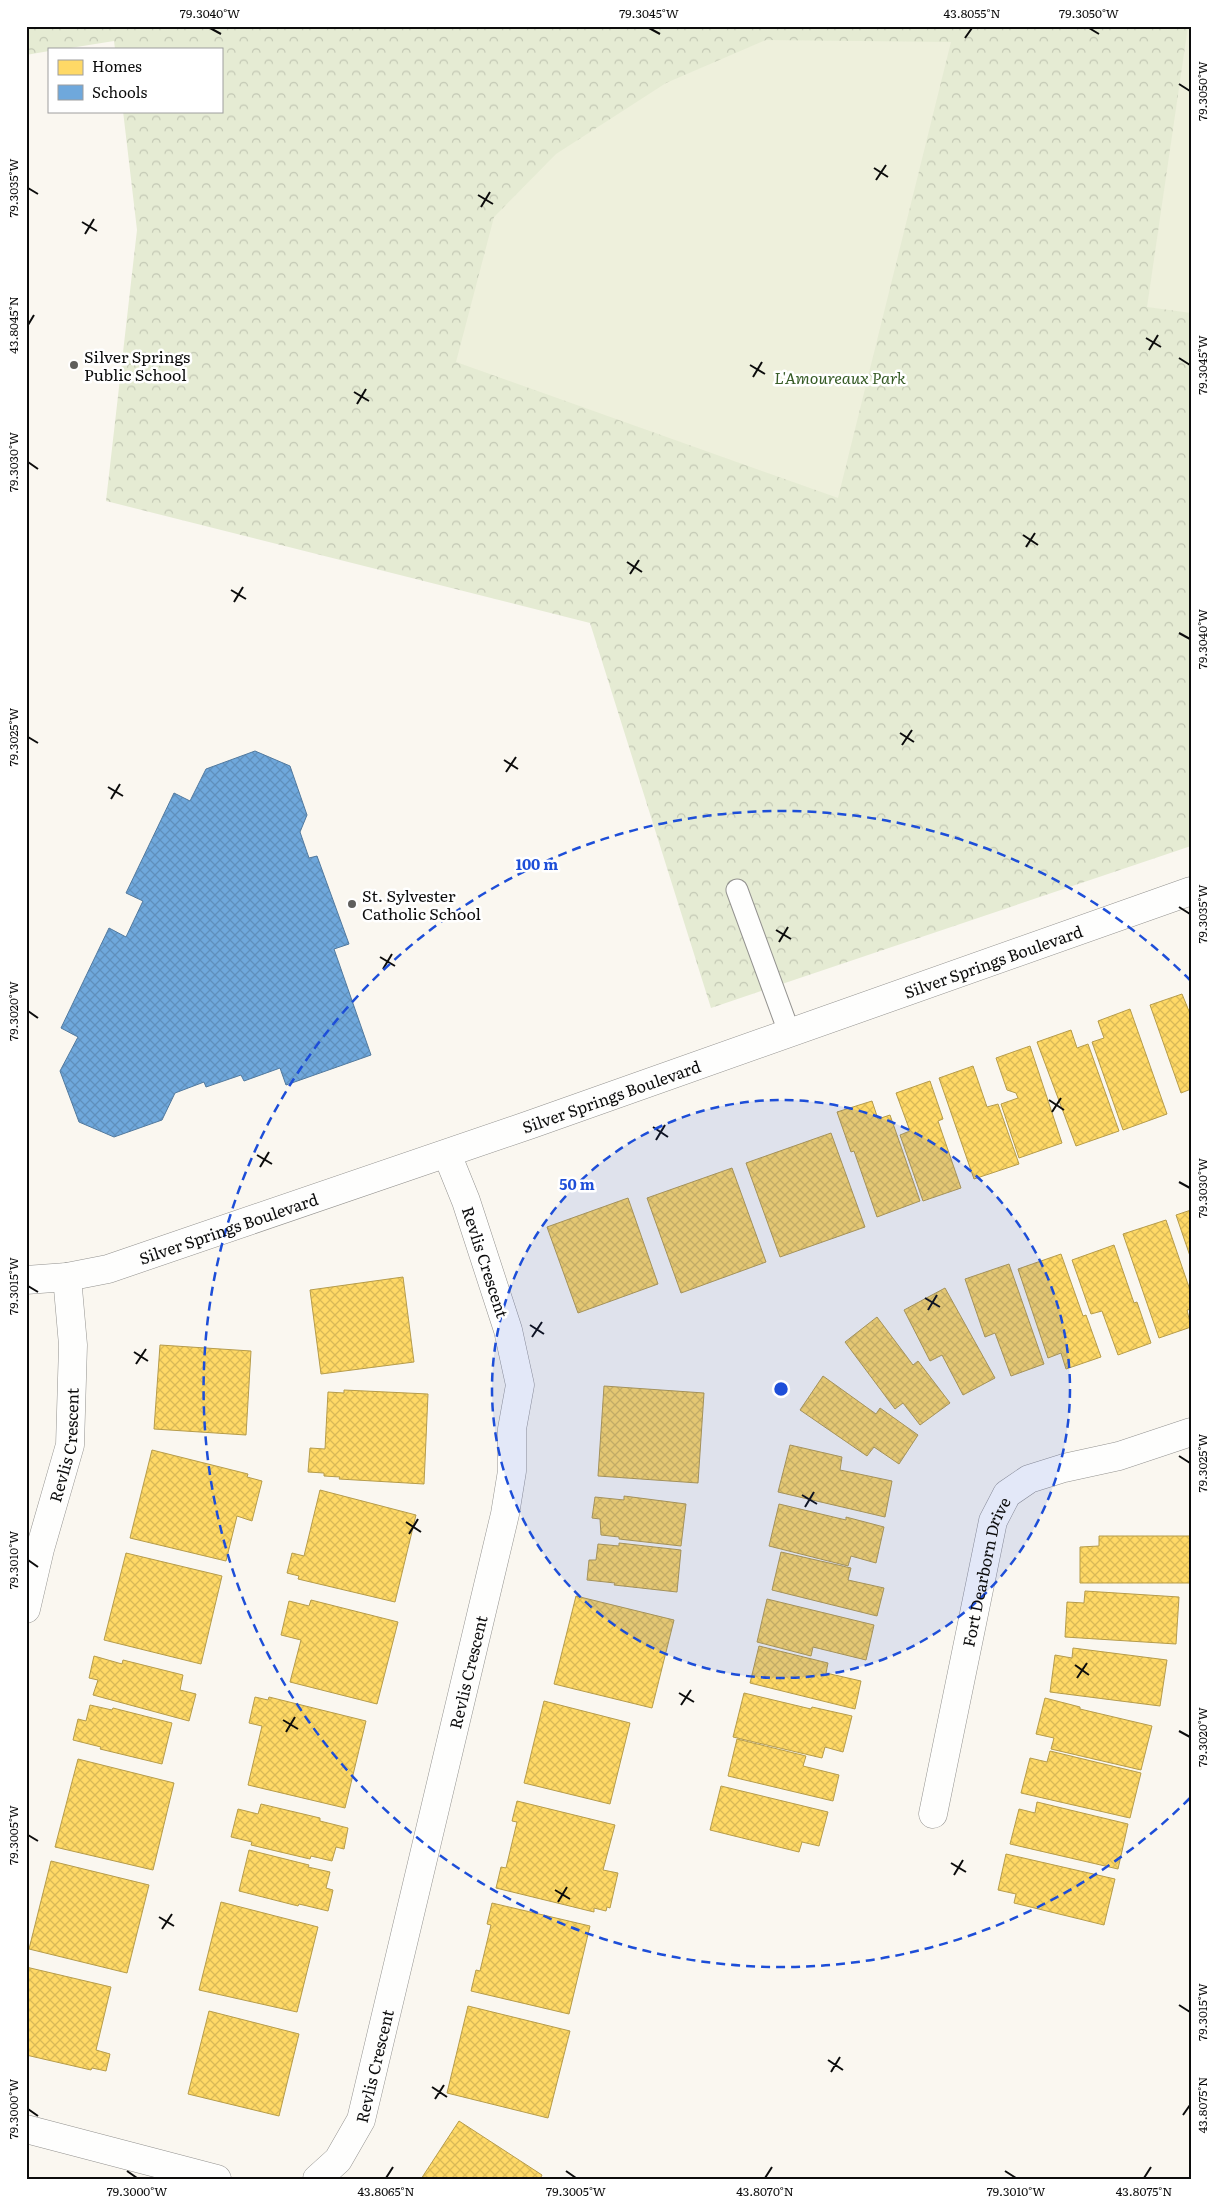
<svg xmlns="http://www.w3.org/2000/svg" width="1217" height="2205" viewBox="0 0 1217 2205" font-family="Literata,serif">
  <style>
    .park { fill: url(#park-crowns) }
    .pitch { fill: #eef0dc }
    .homes { fill: url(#homes-cross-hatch); stroke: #b69c4b }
    .schools { fill: url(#schools-cross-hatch); stroke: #51799e }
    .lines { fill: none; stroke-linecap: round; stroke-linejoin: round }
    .service-casing { stroke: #93928f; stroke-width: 23 }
    .minor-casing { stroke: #93928f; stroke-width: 29 }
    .tertiary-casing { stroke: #93928f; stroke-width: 29 }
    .service { stroke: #fefefd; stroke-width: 21 }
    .minor { stroke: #fefefd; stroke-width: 28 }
    .tertiary { stroke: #fefefd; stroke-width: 28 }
    .ticks { fill: none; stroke: #0c0c0c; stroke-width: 2 }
    .ring { fill: none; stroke: #1d4ed8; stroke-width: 2.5; stroke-dasharray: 9 6 }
    .poi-dot { fill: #5f5e5c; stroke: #fff; stroke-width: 2 }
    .labels { text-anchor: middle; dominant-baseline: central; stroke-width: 5; stroke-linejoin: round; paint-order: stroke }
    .poi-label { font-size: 16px; fill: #0c0c0c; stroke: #fff; text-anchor: start }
    .park-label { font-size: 16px; font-style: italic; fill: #365b25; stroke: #fff }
    .street-label { font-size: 16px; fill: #0c0c0c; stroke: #fff }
    .centre { fill: #1d4ed8; stroke: #fff; stroke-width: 2.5 }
    .ring-label { font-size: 15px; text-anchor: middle; font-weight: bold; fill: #1d4ed8; stroke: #fff; stroke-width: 5; stroke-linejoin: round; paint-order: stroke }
    .neatline { fill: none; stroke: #0c0c0c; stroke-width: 2 }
    .ticks-label { font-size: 12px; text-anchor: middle; fill: #0c0c0c }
  </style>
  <defs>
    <pattern id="park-crowns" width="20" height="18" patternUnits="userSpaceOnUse" patternTransform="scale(1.25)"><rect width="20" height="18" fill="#e5ebd3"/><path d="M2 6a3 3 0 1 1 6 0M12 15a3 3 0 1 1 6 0" fill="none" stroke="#c3c8b4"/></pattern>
    <pattern id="homes-cross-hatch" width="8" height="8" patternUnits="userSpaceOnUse" patternTransform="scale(1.25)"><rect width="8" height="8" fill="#ffd966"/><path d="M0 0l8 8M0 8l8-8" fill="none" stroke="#d9b957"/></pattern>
    <pattern id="schools-cross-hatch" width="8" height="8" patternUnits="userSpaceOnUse" patternTransform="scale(1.25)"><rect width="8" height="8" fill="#6fa8dc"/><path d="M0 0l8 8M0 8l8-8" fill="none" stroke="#5f8fbc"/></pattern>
  </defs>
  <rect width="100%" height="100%" fill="#faf7f0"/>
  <path class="park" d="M26,26H1191V846L711,1008L590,623L106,501L137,230L123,111H221V49H115L114,41L64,49H49V51L26,55Z"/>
  <g class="pitch">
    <path d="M1188,26H1191V313L1147,307Z"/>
    <path d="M766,40L951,42L838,498L456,362L494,217L556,154L666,83Z"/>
  </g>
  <g class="homes">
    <path d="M1182,994L1191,1016V1089L1181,1093L1150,1005Z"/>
    <path d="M1130,1009L1167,1114L1123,1130L1092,1042L1104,1038L1098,1021Z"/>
    <path d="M1071,1030L1077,1048L1088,1044L1119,1131L1076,1146L1037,1042Z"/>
    <path d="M1030,1046L1062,1143L1019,1158L1001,1104L1018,1098L1016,1093L1007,1090L996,1058Z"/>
    <path d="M973,1066L987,1107L998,1104L1019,1164L974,1179L939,1078Z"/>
    <path d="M930,1081L943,1119L938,1121L961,1188L923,1201L900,1135L910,1131L896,1093Z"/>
    <path d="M872,1101L878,1119L890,1115L920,1201L877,1217L854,1151L851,1152L837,1112Z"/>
    <path d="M831,1133L865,1227L780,1257L746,1163Z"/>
    <path d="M732,1168L766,1262L681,1293L647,1198Z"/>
    <path d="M628,1198L658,1284L578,1313L547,1227Z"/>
    <path d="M1191,1210V1259L1176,1215Z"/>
    <path d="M1166,1220L1191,1293V1309L1187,1310L1191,1327L1159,1338L1123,1234Z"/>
    <path d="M1114,1245L1134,1303L1137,1302L1151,1343L1118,1355L1102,1311L1091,1314L1072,1260Z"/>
    <path d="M1061,1254L1083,1316L1086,1315L1101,1357L1066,1369L1061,1353L1048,1358L1018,1269Z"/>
    <path d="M1009,1264L1044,1364L1011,1376L995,1333L985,1337L965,1279Z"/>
    <path d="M403,1277L414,1362L321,1374L310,1290Z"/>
    <path d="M945,1288L995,1378L963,1395L942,1355L930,1361L904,1310Z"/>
    <path d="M877,1317L913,1365L918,1361L950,1403L920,1425L903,1403L895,1409L845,1342Z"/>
    <path d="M160,1345L251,1351L246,1435L154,1429Z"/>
    <path d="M823,1376L876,1414L880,1408L918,1435L899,1464L874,1447L867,1456L800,1410Z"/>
    <path d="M604,1386L704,1393L698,1483L598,1476Z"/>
    <path d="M344,1390L428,1394L424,1484L339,1479L340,1477L324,1476V1473L308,1472L310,1448L325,1449L328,1392L344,1393Z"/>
    <path d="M790,1445L842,1457L840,1470L892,1481L885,1517L778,1492Z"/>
    <path d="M152,1450L248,1474L247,1477L262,1481L252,1521L237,1516L226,1561L130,1538Z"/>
    <path d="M320,1490L416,1515L395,1602L298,1579L299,1576L287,1573L292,1553L304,1556Z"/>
    <path d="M624,1496L686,1504L681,1546L619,1539V1537L601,1535L600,1519L592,1518L595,1497L624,1500Z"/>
    <path d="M779,1504L846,1520V1517L884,1527L876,1563L851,1556L848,1566L769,1546Z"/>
    <path d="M1099,1536H1191V1583H1080V1547L1099,1546Z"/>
    <path d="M619,1543L681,1550L677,1592L614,1585L615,1583L587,1580L589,1560H596L598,1544L619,1546Z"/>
    <path d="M781,1552L851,1568L848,1580L884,1588L877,1616L772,1590Z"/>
    <path d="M126,1553L222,1576L201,1664L104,1640Z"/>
    <path d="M1085,1591L1179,1597L1176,1644L1065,1637L1067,1602L1084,1603Z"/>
    <path d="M576,1596L674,1620L652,1708L554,1684Z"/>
    <path d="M767,1599L874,1625L866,1660L813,1647L811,1656L757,1642Z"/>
    <path d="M311,1600L398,1622L377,1704L290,1682L301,1640L281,1635L289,1601L309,1606Z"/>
    <path d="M759,1646L828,1663L826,1673L861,1681L855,1709L750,1683Z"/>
    <path d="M1073,1648L1167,1660L1160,1706L1050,1692L1055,1655L1072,1658Z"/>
    <path d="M94,1656L122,1664L123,1660L183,1675L180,1690L196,1694L189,1721L93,1695L98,1680L89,1678Z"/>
    <path d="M744,1693L811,1709L812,1707L852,1716L843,1752L825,1747L822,1758L733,1737Z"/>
    <path d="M255,1697L268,1700L269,1697L366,1721L345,1808L248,1785L262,1726L249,1723Z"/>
    <path d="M1045,1698L1080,1707V1709L1152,1726L1141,1770L1051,1749L1054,1738L1036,1734Z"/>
    <path d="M544,1701L630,1723L610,1804L524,1783Z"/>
    <path d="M90,1705L112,1710L113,1708L172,1723L162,1764L100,1749L101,1747L73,1740L78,1719L86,1721Z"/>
    <path d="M737,1739L806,1756L803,1766L839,1775L833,1801L728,1776Z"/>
    <path d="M1050,1751L1141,1773L1130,1818L1021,1793L1030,1758L1047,1762Z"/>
    <path d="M78,1759L174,1783L153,1870L55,1847Z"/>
    <path d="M721,1786L828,1812L819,1846L802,1842L799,1852L710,1830Z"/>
    <path d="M517,1801L615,1825L603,1870L618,1873L610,1908L607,1907L606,1911L594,1908V1912L496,1888L501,1867L506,1868L517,1822L512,1821Z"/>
    <path d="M1037,1802L1128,1824L1118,1869L1010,1844L1019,1809L1035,1813Z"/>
    <path d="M261,1804L320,1818V1821L348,1828L344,1849L336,1847L332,1861L311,1856L310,1859L251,1845L252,1842L231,1837L238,1809L258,1814Z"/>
    <path d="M249,1850L309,1865L308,1867L330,1872L326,1888L333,1890L328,1911L299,1904L298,1906L239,1891Z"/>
    <path d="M1006,1854L1115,1879L1104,1925L1014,1903L1016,1894L998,1890Z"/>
    <path d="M51,1861L149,1885L127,1973L29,1949Z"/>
    <path d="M221,1902L318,1927L297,2012L199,1990Z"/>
    <path d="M492,1903L590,1926L569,2014L471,1991L476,1970L480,1971L491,1925L487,1924Z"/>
    <path d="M26,1967L111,1987L96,2050L110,2054L106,2071L92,2068L91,2070L26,2055Z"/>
    <path d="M468,2006L570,2031L548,2118L447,2093Z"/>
    <path d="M209,2011L299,2034L279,2116L188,2094Z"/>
    <path d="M459,2121L542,2175L540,2179H421Z"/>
  </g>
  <path class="schools" d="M255,751L290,766L307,815L300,832L309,858L317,856L349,944L334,949L371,1055L286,1085L280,1068L244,1081L241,1075L206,1087L204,1082L175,1093L162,1120L114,1137L79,1122L60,1071L78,1037L61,1028L109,928L126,937L143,901L126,893L174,793L190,801L206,769Z"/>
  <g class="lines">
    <defs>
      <path id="service" d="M737,890L789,1032"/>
      <g id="minor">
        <path id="s1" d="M26,1609L40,1549L70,1445L73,1345L67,1277"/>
        <path id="s2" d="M933,1814L993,1521L1007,1494L1029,1479L1064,1468L1119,1456L1191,1432"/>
        <path d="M26,2129L217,2179"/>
        <path id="s3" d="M317,2179L338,2160L361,2120L505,1514L512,1471V1429L520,1385L508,1330L466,1201L447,1154"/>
      </g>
      <g id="tertiary">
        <path id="s4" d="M26,1280L67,1277L108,1269L532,1124L1191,891"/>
      </g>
    </defs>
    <use href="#service" class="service-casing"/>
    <use href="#minor" class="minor-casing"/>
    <use href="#tertiary" class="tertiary-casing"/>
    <use href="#service" class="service"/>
    <use href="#minor" class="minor"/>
    <use href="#tertiary" class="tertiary"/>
  </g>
  <path class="ticks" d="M210,28L221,34M649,28L660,34M1089,28L1099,34M965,38L972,28M1179,84L1190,91M874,168L888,177M876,180L886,165M28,188L38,194M478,195L493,204M481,207L490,192M82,222L97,231M85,234L94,219M28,325L34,315M1146,338L1161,347M1149,350L1158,335M1179,358L1190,365M750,365L765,374M753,377L762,362M354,392L369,401M357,404L366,389M28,462L38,469M1023,535L1038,545M1026,547L1035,533M627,562L642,572M630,574L639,560M231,590L246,599M234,602L243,587M1179,633L1190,639M900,733L914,742M28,737L38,743M902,745L912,730M504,760L518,769M506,772L516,757M108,787L123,796M111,799L120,784M1179,907L1190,914M776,930L791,939M779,942L788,927M380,957L395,966M383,969L392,954M28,1011L38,1018M1049,1100L1064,1110M1052,1112L1061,1098M653,1127L668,1137M656,1140L665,1125M257,1155L272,1164M260,1167L269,1152M1179,1182L1190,1188M28,1286L38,1292M925,1298L940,1307M928,1310L937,1295M530,1325L544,1334M532,1337L542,1322M134,1352L148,1361M136,1364L146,1349M1179,1456L1190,1463M802,1495L817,1504M805,1507L814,1492M406,1522L421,1532M409,1534L418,1519M28,1560L38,1567M1075,1665L1089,1675M1077,1678L1087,1663M679,1693L694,1702M681,1705L691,1690M283,1720L298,1729M1179,1731L1190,1737M286,1732L295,1717M28,1835L38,1841M951,1863L966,1872M954,1875L963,1860M555,1890L570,1899M558,1902L567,1887M159,1917L174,1926M162,1929L172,1914M1179,2005L1190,2012M828,2060L843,2070M831,2072L840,2057M432,2087L447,2097M435,2099L444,2085M28,2109L38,2116M1183,2115L1190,2105M127,2171L137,2178M566,2171L576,2178M1005,2171L1016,2178M386,2178L393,2167M765,2178L772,2167M1144,2178L1151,2167"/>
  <circle cx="781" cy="1389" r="289" fill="#1d4ed8" fill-opacity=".12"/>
  <g class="ring">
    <circle cx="781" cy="1389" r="289"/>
    <path d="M1190 1798A578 578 0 1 1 1190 980"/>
  </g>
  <g class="poi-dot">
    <circle cx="74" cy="365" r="5"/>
    <circle cx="352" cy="904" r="5"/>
  </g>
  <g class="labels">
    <g class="poi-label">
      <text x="84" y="356">Silver Springs<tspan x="84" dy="18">Public School</tspan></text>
      <text x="362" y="895">St. Sylvester<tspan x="362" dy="18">Catholic School</tspan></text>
    </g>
    <g class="park-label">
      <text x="840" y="377">L'Amoureaux Park</text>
    </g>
    <g class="street-label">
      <text stroke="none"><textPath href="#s4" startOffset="1020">Silver Springs Boulevard</textPath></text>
      <text stroke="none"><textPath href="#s4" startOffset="615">Silver Springs Boulevard</textPath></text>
      <text stroke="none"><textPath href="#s4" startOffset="210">Silver Springs Boulevard</textPath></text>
      <text transform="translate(486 1262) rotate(72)">Revlis Crescent</text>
      <text stroke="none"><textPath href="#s1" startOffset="169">Revlis Crescent</textPath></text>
      <text stroke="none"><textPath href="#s2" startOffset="248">Fort Dearborn Drive</textPath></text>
      <text stroke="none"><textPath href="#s3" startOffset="535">Revlis Crescent</textPath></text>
      <text stroke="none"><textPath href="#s3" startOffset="130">Revlis Crescent</textPath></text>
    </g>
  </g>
  <circle cx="781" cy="1389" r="8" class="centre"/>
  <g class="ring-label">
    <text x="537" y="870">100 m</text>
    <text x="577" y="1190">50 m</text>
  </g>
  <rect width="1217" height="2205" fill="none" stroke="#ffffff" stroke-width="55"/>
  <rect x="48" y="48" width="175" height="65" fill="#ffffff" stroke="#9e9e9e"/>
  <rect x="58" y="60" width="25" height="15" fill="#ffd966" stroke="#9e9e9e"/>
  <text x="92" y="72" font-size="15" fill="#0c0c0c">Homes</text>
  <rect x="58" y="85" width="25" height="15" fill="#6fa8dc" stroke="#9e9e9e"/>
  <text x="92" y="98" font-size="15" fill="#0c0c0c">Schools</text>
  <rect x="28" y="28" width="1162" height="2150" class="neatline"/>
  <g class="ticks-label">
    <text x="210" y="18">79.3040°W</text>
    <text x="649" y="18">79.3045°W</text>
    <text x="972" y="18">43.8055°N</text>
    <text x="1089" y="18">79.3050°W</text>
    <text transform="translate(1203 91) rotate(-90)" y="4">79.3050°W</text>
    <text transform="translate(14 188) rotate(-90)" y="4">79.3035°W</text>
    <text transform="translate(14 325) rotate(-90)" y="4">43.8045°N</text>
    <text transform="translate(1203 365) rotate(-90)" y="4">79.3045°W</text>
    <text transform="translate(14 462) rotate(-90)" y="4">79.3030°W</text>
    <text transform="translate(1203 639) rotate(-90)" y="4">79.3040°W</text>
    <text transform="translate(14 737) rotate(-90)" y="4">79.3025°W</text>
    <text transform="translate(1203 914) rotate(-90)" y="4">79.3035°W</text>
    <text transform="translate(14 1011) rotate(-90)" y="4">79.3020°W</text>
    <text transform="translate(1203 1188) rotate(-90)" y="4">79.3030°W</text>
    <text transform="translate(14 1286) rotate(-90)" y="4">79.3015°W</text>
    <text transform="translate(1203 1463) rotate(-90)" y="4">79.3025°W</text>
    <text transform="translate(14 1560) rotate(-90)" y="4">79.3010°W</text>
    <text transform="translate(1203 1737) rotate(-90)" y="4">79.3020°W</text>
    <text transform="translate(14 1835) rotate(-90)" y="4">79.3005°W</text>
    <text transform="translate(1203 2012) rotate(-90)" y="4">79.3015°W</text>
    <text transform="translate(1203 2105) rotate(-90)" y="4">43.8075°N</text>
    <text transform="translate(14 2109) rotate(-90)" y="4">79.3000°W</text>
    <text x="137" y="2196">79.3000°W</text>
    <text x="386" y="2196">43.8065°N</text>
    <text x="576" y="2196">79.3005°W</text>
    <text x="765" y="2196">43.8070°N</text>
    <text x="1016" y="2196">79.3010°W</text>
    <text x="1144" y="2196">43.8075°N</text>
  </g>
</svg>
